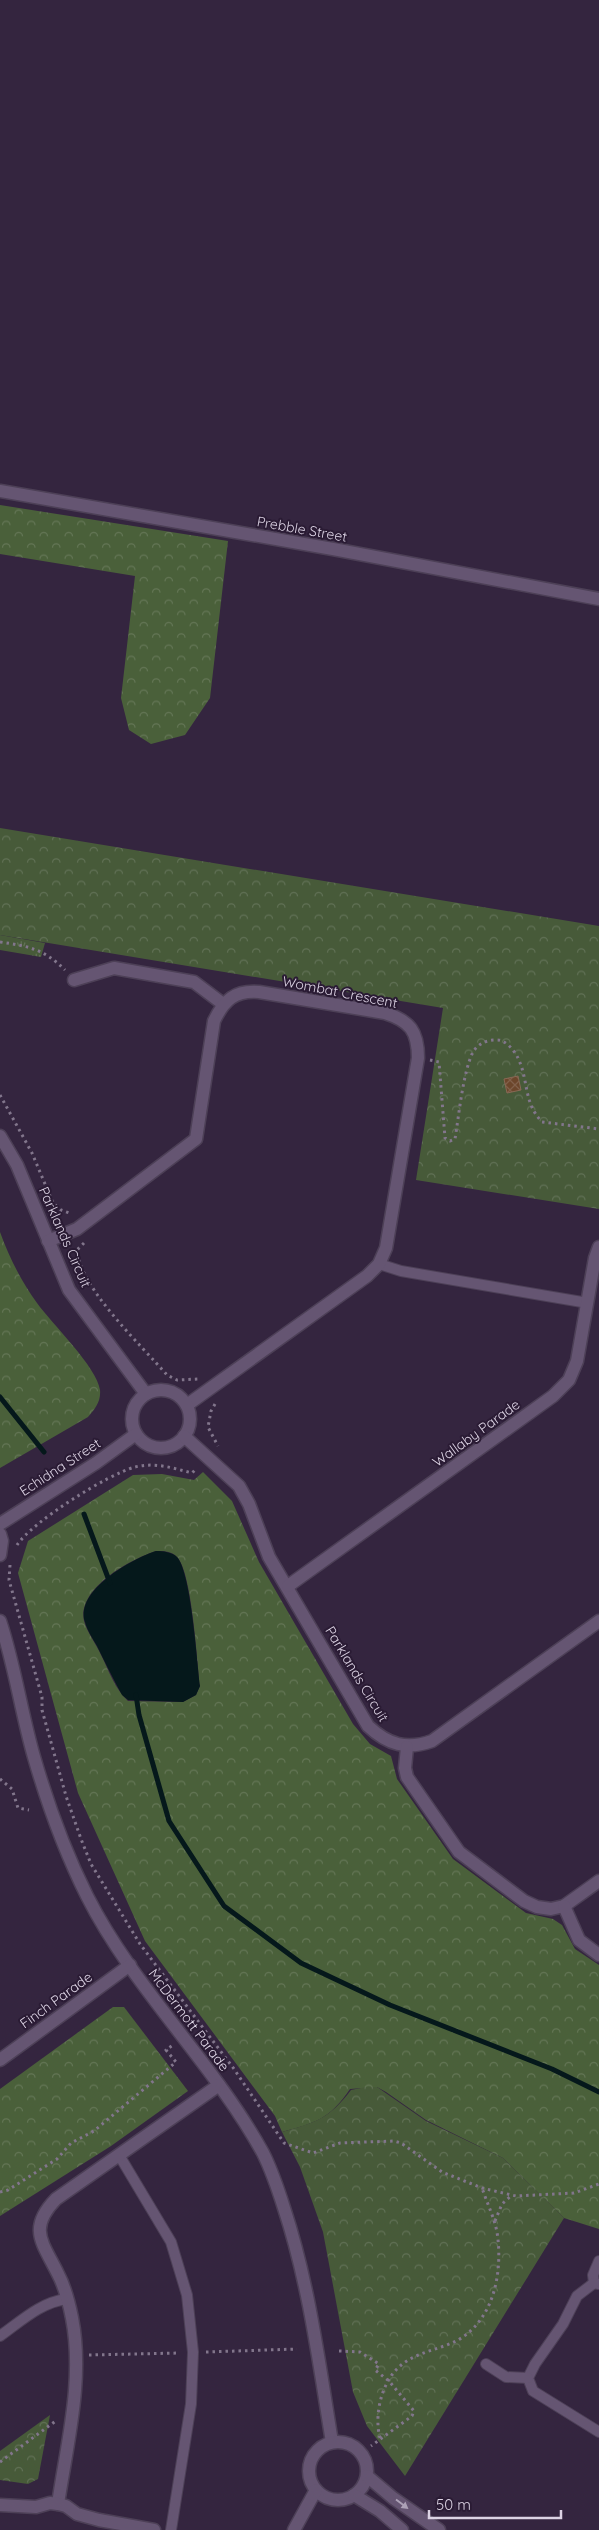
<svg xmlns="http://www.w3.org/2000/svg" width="599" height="2530" viewBox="0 0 599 2530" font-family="Quicksand,sans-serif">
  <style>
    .grass { fill: url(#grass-tufts) }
    .forest { fill: url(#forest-crowns); fill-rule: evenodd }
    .park { fill: url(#park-crowns) }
    .water { fill: #05181b }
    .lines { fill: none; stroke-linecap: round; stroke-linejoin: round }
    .stream { stroke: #05181b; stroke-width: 5 }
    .building { fill: url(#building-cross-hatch); stroke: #886955 }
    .lane-casing { stroke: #4d4057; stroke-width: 12 }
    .street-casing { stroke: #4d4057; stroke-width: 15 }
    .path { stroke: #82768c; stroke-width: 3; stroke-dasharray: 2.5 4; stroke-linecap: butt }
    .lane { stroke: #655572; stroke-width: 10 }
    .street { stroke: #655572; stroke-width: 12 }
    .oneway { fill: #aca1b6 }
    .labels { text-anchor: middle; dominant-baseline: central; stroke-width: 4; stroke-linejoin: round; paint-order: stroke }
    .street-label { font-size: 14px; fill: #dcd3e4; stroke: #2a1b34 }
  </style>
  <defs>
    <pattern id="grass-tufts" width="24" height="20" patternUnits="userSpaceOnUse" patternTransform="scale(1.25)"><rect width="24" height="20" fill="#475a39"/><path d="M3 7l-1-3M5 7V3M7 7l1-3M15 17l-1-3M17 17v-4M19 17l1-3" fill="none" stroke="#617156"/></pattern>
    <pattern id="forest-crowns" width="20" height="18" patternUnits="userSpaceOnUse" patternTransform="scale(1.25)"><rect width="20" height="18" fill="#4a603a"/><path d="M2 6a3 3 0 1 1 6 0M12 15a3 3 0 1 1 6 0" fill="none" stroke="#647656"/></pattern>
    <pattern id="park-crowns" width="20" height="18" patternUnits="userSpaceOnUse" patternTransform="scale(1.25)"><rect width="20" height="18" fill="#475a39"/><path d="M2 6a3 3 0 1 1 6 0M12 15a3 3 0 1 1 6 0" fill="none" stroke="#617156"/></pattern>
    <pattern id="building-cross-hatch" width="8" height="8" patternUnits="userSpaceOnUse" patternTransform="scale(1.25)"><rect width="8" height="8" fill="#6c462b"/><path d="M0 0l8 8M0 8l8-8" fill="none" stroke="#80604a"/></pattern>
  </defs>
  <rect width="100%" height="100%" fill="#34253f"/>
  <path class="grass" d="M0,935L45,943L41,957L0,950Z"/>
  <g class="forest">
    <path d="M0,505L228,541L210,698L185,735L151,744L129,730L121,698L135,576L0,554Z"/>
    <path d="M0,1232C9,1257 21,1281 37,1303C52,1324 97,1367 100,1390C101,1402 95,1409 88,1417L0,1468Z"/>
    <path d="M203,1472L232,1501L259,1562L353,1724L370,1744L391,1756L397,1779L453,1859L526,1913L553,1919L562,1925L575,1949L599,1965V2229L564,2218L503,2158L426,2120L386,2092L377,2087L350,2089C330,2119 315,2123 282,2132L275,2116L145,1941L78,1793L18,1573L28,1541L133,1475L162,1474L194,1480ZM156,1551C163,1551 172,1551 177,1557C192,1572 197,1661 200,1686L196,1695L183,1702L128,1701C115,1689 109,1671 101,1655C96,1644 87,1632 84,1621C77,1588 131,1559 156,1551Z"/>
    <path d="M113,2007H124L188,2091L111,2146L0,2216V2089Z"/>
  </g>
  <g class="park">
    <path d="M0,828L599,926V1209L416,1180L443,1008L0,935Z"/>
    <path d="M366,2087H377L426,2121L503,2158L564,2218L405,2476L367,2426L353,2392L323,2232L300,2167L282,2132C316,2122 329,2119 351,2090Z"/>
    <path d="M50,2415L38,2479L28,2484L0,2480V2451Z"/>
  </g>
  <path class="water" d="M156,1551C163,1551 172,1552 177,1557C191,1572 197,1662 200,1686L196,1695L183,1702L128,1700L122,1695C113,1679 105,1662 97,1646C93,1639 87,1630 85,1622C75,1590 132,1559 156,1551Z"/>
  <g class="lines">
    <g class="stream">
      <path d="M0,1397L44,1452"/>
      <path d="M84,1514L110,1583"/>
      <path d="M136,1695L139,1715L169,1821L224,1906L301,1963L390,2005L552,2069L599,2092"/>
    </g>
  </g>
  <path class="building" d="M518,1076L521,1090L507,1093L504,1079Z"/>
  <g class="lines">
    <defs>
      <g id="lane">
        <path d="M379,1264L401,1271L588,1303"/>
        <path d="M119,2155L171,2242L187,2295L193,2352L191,2404L171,2530"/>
        <path d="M599,2261L593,2275L594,2283L599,2284"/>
        <path d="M594,2283L577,2296L563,2324L535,2364L528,2378L533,2391L599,2432"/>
        <path d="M0,2336C21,2321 41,2302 67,2299"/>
        <path d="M486,2364L506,2377L528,2378"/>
      </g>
      <g id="street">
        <path d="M0,491L333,549L599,599"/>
        <path d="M74,980L114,968L194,982L223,1004"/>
        <path d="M0,1136L17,1165L69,1290L146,1394"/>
        <path d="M48,1241L77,1229L196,1139L214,1021C224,1000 235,990 259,992L385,1013C410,1021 418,1031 418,1058L386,1248L379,1264L367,1276L187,1405"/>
        <circle cx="161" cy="1419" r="29"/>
        <path d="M184,1436L239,1486L249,1504L269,1557L368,1726C388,1745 407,1750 432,1741L599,1621"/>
        <path d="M0,1524L96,1463L136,1434"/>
        <path d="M0,1534L2,1541L0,1555"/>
        <path d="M288,1586L553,1396L569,1380L577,1361L595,1258L599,1247"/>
        <path d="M0,1621C15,1666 21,1712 34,1757C47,1802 66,1854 87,1896C134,1989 213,2062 263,2153C272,2171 278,2189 284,2208C309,2284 319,2363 332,2442"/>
        <path d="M407,1747L405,1768L407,1777L459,1852L524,1901L537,1907L551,1909L564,1906L599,1881"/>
        <path d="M564,1906L579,1940L599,1955"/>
        <path d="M0,2060L130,1965"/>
        <circle cx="338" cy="2471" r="29"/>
        <path d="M367,2476L393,2498L439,2530"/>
        <path d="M354,2495L380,2511L402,2530"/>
        <path d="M58,2504C67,2443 84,2379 72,2318C69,2303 65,2287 58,2274C43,2243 27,2229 56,2199L219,2085"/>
        <path d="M0,2505L36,2507L50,2503L58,2504L66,2506L77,2514L99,2520L154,2530"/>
        <path d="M294,2530L316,2490"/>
      </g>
    </defs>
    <use href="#lane" class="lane-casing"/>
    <use href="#street" class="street-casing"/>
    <g class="path">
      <path d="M0,942C28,946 44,949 65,970"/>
      <path d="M430,1060L439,1062L445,1138L450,1141L455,1139C459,1115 463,1072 473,1052C478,1044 486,1040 496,1040C505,1039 514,1050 518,1058C529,1081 523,1102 542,1122L599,1129"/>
      <path d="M0,1095L32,1153L53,1203L61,1210L72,1214"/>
      <path d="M84,1243L77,1250C79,1287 142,1346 167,1375L177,1380L198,1379"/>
      <path d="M215,1404L211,1411L208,1427L218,1446"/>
      <path d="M17,1545C32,1522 108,1474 135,1467C155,1462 173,1468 192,1473L197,1468"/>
      <path d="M10,1565L9,1580L42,1697V1710L66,1796L81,1839L91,1864L140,1944L234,2069L284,2143L313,2153L340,2143L394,2141L401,2143L442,2172L482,2188L516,2196L574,2193L599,2184"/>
      <path d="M0,1779L12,1789L18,1808L29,1810"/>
      <path d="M0,2192L8,2190L57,2159L71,2143L94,2131L176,2062L166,2050L173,2045"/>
      <path d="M495,2221L502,2204L512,2195"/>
      <path d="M339,2351L360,2352L379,2364L375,2370L389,2381L414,2411L412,2416L371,2446"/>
      <path d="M206,2352L297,2349"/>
      <path d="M89,2355L180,2353"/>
      <path d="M380,2438C374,2416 381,2383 399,2367C415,2352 439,2350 458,2340C495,2319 503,2270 497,2232C494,2217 487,2203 482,2188"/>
      <path d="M0,2462L57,2420"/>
    </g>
    <use href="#lane" class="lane"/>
    <use href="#street" class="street"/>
  </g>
  <defs><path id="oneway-solid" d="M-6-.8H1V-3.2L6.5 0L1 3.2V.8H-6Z" transform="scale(1.25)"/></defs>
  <use class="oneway" href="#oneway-solid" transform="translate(402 2504) rotate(37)"/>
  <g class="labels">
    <g class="street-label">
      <text transform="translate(302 529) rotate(10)">Prebble Street</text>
      <text transform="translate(340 992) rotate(11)">Wombat Crescent</text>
      <text transform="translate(65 1237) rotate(66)">Parklands Circuit</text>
      <text transform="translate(476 1433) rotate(-36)">Wallaby Parade</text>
      <text transform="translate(60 1467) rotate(-33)">Echidna Street</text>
      <text transform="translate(357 1674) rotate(59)">Parklands Circuit</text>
      <text transform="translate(56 2000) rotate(-36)">Finch Parade</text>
      <text transform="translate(189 2020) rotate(53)">McDermott Parade</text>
    </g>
  </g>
  <path d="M429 2510v8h132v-8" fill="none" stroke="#dcd3e4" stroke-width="2.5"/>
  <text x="436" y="2510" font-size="15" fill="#dcd3e4" stroke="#2a1b34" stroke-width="4" paint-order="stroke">50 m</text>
</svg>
